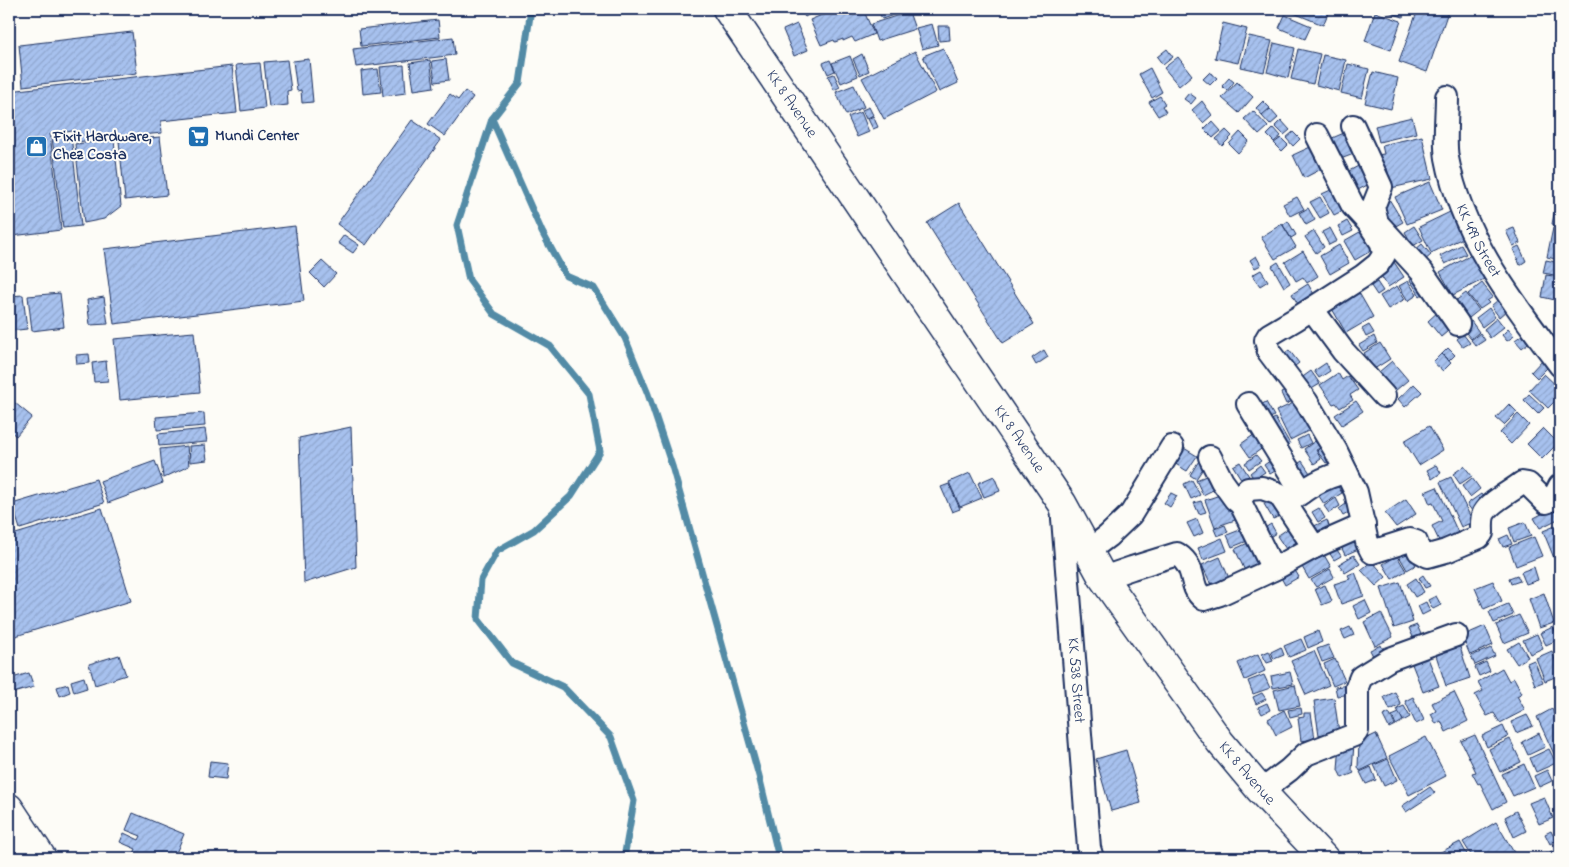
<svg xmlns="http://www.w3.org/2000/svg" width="1569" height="867" viewBox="0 0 1569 867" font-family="'Indie Flower',sans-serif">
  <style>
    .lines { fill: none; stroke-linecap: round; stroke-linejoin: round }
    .stream { stroke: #538ba6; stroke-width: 7 }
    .building { fill: url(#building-hatch); stroke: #1b2f5e }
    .street-casing { stroke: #1b2f5e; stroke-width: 26 }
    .secondary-casing { stroke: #1b2f5e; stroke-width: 31 }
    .street { stroke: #fdfcf7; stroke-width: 22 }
    .secondary { stroke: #fdfcf7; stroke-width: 28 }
    .labels { text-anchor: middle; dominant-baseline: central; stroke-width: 4; stroke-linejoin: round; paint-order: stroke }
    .street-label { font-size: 16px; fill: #1b2f5e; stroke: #fdfcf7 }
    .poi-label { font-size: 16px; font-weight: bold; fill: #1b2f5e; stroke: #fdfcf7; text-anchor: start }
  </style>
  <defs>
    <pattern id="building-hatch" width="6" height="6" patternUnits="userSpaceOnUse" patternTransform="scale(1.25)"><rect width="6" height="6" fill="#a7c1ee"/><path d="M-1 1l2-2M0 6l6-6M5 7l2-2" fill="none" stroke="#8fa6ce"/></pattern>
  </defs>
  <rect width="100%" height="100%" fill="#fdfcf7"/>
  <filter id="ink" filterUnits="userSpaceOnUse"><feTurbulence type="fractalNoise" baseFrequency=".02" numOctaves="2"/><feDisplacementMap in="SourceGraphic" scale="10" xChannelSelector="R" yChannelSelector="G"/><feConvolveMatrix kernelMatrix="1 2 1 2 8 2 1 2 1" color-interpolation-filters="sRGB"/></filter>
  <g filter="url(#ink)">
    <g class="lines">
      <g class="stream">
        <path d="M531,9L520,83L492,119L542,232L566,276L594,288L625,338L648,394L672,466L759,776L779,858"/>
        <path d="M492,119L457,225L469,280L494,314L550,346L589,394L600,451L571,496L534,530L497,551L481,580L478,619L512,663L563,687L611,737L634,801L624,858"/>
      </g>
    </g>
    <g class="building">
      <path d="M799,9H818L805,17Z"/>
      <path d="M836,9H863L874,34L855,42L852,37L843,41V39L835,42L834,40L821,45L810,20Z"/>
      <path d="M878,9H894L896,14L882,19Z"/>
      <path d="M1284,9H1330L1323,25Z"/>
      <path d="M1380,9H1406L1403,17Z"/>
      <path d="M1418,9H1449L1427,72L1399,62Z"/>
      <path d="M909,12L915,29L877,41L871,24Z"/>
      <path d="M1375,12L1401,21L1391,50L1365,41Z"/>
      <path d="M1285,15L1311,26L1305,39L1279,28Z"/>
      <path d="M438,20L440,37L361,46L359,29Z"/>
      <path d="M1223,23L1247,29L1238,63L1215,58Z"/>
      <path d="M797,24L808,50L794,56L783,30Z"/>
      <path d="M932,24L938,45L922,49L916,28Z"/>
      <path d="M938,26H949L950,40L939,41Z"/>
      <path d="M132,32L137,73L23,86L19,45Z"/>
      <path d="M1249,36L1272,41L1264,72L1241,67Z"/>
      <path d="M453,37L455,55L356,67L353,49Z"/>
      <path d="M1274,43L1295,48L1288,78L1267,72Z"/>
      <path d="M943,48L958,83L939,92L923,56Z"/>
      <path d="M1167,49L1173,57L1163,65L1157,57Z"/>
      <path d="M1298,49L1320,54L1313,84L1291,79Z"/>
      <path d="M915,51L936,92L884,119L862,78Z"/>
      <path d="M862,54L869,71L860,75L853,59Z"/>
      <path d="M1323,55L1346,60L1339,91L1316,85Z"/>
      <path d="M850,56L858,76L841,83L832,63Z"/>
      <path d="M1178,57L1192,75L1179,86L1164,68Z"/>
      <path d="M309,59L313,102L302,103L301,90L297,91L293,61Z"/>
      <path d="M446,59L449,80L435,82L432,61Z"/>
      <path d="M287,60L291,90L287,91L288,105L269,107L264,62Z"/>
      <path d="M430,60L434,87L414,90L410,63Z"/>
      <path d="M830,60L835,71L828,74L823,63Z"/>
      <path d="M260,63L265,108L241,111L236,65Z"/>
      <path d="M1348,64L1369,69L1362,98L1341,93Z"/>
      <path d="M404,65L406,93L383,96L380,67Z"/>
      <path d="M232,66L237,113L161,121L162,133L75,142L73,131L50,134L61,230L12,236L9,207V91Z"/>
      <path d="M1150,68L1162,92L1152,98L1139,74Z"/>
      <path d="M378,69L381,92L363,94L361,71Z"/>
      <path d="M1210,72L1217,78L1210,85L1203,79Z"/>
      <path d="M1373,72L1398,78L1391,109L1365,103Z"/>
      <path d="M834,74L840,87L834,90L828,76Z"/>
      <path d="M1229,78L1234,82L1227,91L1222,86Z"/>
      <path d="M1237,82L1253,97L1239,113L1222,98Z"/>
      <path d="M854,85L864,107L846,115L836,92Z"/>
      <path d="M465,91L473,97L445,136L428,124L450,94L458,100Z"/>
      <path d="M1189,93L1196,98L1191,104L1184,99Z"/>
      <path d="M1160,96L1165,104L1162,106L1166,112L1158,116L1149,102Z"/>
      <path d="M1202,101L1212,115L1203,123L1192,110Z"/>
      <path d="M1263,101L1270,108L1262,115L1256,108Z"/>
      <path d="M869,107L873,115L866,119L862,110Z"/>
      <path d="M1270,109L1278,118L1270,125L1262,116Z"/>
      <path d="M1253,111L1268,127L1259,135L1244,119Z"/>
      <path d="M861,112L869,132L857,137L848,117Z"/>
      <path d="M873,116L878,127L873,129L868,119Z"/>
      <path d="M1412,117L1416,133L1379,142L1375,126Z"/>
      <path d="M412,120L441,140L366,245L337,224Z"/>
      <path d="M1281,120L1290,130L1284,135L1275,126Z"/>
      <path d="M1212,121L1221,131L1213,138L1204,129Z"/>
      <path d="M1274,128L1281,136L1274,142L1267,135Z"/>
      <path d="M1226,130L1232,136L1222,146L1216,139Z"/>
      <path d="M1351,130L1359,152L1338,160L1330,139Z"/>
      <path d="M1240,132L1249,141L1238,153L1229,144Z"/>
      <path d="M1293,132L1300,139L1293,146L1286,138Z"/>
      <path d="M71,135L81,226L63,228L52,137Z"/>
      <path d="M1422,136L1432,179L1391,188L1387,168L1379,170L1376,155L1384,154L1382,145Z"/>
      <path d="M160,137L167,195L125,200L119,141Z"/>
      <path d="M1281,138L1288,145L1282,151L1274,143Z"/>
      <path d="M114,140L121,206L104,219L84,223L75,144Z"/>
      <path d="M1319,143L1329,165L1304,178L1293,155Z"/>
      <path d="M1364,163L1373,182L1356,191L1347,172Z"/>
      <path d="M1430,182L1442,210L1407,224L1395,197Z"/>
      <path d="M1560,185V226L1552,224Z"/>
      <path d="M1335,188L1346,209L1334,215L1322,194Z"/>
      <path d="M1297,197L1304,209L1290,216L1283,204Z"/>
      <path d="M1320,197L1329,213L1320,218L1310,202Z"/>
      <path d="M1389,199L1403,222L1390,229L1376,206Z"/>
      <path d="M959,203L1034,324L1003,343L927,223Z"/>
      <path d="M1308,208L1315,220L1306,225L1299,213Z"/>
      <path d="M1450,212L1463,238L1431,253L1419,227Z"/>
      <path d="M1288,221L1296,235L1291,238L1283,225Z"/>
      <path d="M1347,221L1353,231L1343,236L1338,226Z"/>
      <path d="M1282,224L1296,247L1275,259L1261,237Z"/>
      <path d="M295,226L304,301L114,324L104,249Z"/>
      <path d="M1414,226L1423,240L1413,246L1405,232Z"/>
      <path d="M1330,228L1337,241L1329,245L1322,232Z"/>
      <path d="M1514,228L1520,243L1513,246L1506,231Z"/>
      <path d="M1553,228L1560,229V260L1547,257Z"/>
      <path d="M1365,229L1376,248L1355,260L1344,241Z"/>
      <path d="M1314,231L1324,247L1316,253L1305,237Z"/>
      <path d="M344,235L359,245L353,253L338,243Z"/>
      <path d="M1422,244L1431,255L1424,261L1415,250Z"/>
      <path d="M1339,245L1349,263L1330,274L1320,256Z"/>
      <path d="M1461,245L1466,254L1445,264L1440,256Z"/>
      <path d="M1519,246L1526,261L1520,265L1513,249Z"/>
      <path d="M1303,251L1318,276L1307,283L1303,277L1296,281L1285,262Z"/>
      <path d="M1473,254L1486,278L1453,295L1440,272Z"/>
      <path d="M1256,256L1261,265L1255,268L1250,260Z"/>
      <path d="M1546,260L1560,263V276L1543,273Z"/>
      <path d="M322,261L336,274L324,287L310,273Z"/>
      <path d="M1278,262L1290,283L1284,287L1272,266Z"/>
      <path d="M1394,262L1404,277L1388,287L1378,271Z"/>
      <path d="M1261,270L1268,281L1260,286L1252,275Z"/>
      <path d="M1421,273L1430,289L1420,296L1410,280Z"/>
      <path d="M1546,275L1560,277L1555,300L1542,297Z"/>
      <path d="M1408,281L1417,295L1408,301L1399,286Z"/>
      <path d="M1377,282L1383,291L1377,295L1371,286Z"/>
      <path d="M1482,283L1493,297L1487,301L1489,303L1480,309L1468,294Z"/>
      <path d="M1308,284L1315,296L1299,306L1292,294Z"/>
      <path d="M1397,286L1405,299L1388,309L1380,296Z"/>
      <path d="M1358,291L1373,317L1346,333L1331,307Z"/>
      <path d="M60,293L64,327L32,331L28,296Z"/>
      <path d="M1466,293L1479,310L1464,322L1450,305Z"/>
      <path d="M23,295L27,329L9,331V296Z"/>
      <path d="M104,297L108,324L90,325L87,300Z"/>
      <path d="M1499,299L1507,310L1499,317L1491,306Z"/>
      <path d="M1489,308L1495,317L1482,327L1476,318Z"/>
      <path d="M1440,310L1454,326L1441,337L1428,321Z"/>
      <path d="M1497,318L1504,327L1490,338L1484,329Z"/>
      <path d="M1471,321L1479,332L1471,339L1462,328Z"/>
      <path d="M1369,325L1374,333L1366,337L1362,329Z"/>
      <path d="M1508,329L1514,336L1507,341L1502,335Z"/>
      <path d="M194,332L200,392L120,400L114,339Z"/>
      <path d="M1480,333L1485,340L1476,346L1471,340Z"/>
      <path d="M1463,334L1470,343L1463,347L1457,339Z"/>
      <path d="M1522,335L1528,343L1522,348L1515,340Z"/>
      <path d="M1374,336L1377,343L1363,351L1359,345Z"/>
      <path d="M1380,343L1390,359L1374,369L1364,353Z"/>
      <path d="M1448,348L1455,355L1449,361L1442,354Z"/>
      <path d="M1044,350L1048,357L1036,365L1032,358Z"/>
      <path d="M1289,350L1299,363L1291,369L1281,356Z"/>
      <path d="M89,354L90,363L77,364L76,355Z"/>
      <path d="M1441,354L1451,363L1443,371L1433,362Z"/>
      <path d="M1543,359L1550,365L1537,378L1531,372Z"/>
      <path d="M106,361L108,381L94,382L92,363Z"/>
      <path d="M1392,361L1408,380L1395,391L1379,372Z"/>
      <path d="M1326,363L1330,371L1319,378L1314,371Z"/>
      <path d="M1311,371L1320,384L1308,391L1300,379Z"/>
      <path d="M1338,373L1342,380L1348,376L1358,390L1350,395L1353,400L1340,408L1336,403L1333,404L1320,385Z"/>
      <path d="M1544,374L1560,389V396L1548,408L1529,390Z"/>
      <path d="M1414,384L1422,392L1405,407L1398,399Z"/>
      <path d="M1290,389L1295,400L1286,404L1281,393Z"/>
      <path d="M1529,394L1544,408L1538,414L1524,400Z"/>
      <path d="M9,398L32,417L16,436L9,430Z"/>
      <path d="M1300,400L1314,428L1290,440L1276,411Z"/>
      <path d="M1356,401L1363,411L1342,425L1335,415Z"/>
      <path d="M1266,402L1274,416L1263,422L1255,408Z"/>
      <path d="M1509,404L1517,412L1504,425L1496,418Z"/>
      <path d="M204,413L205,426L157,430L156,417Z"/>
      <path d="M1518,414L1529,425L1511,444L1500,433Z"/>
      <path d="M1275,418L1290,444L1279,449L1265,424Z"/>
      <path d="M1429,426L1443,450L1419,465L1404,441Z"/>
      <path d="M351,427L356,567L304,583L299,438Z"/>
      <path d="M1543,428L1558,443L1542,459L1527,444Z"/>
      <path d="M205,429L207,442L159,446L158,434Z"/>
      <path d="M1255,434L1264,447L1250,457L1241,444Z"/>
      <path d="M1307,435L1311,443L1301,448L1297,440Z"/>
      <path d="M1324,437L1336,456L1326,463L1317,451L1320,448L1317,442Z"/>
      <path d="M1315,441L1320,448L1316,450L1321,459L1314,464L1304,449Z"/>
      <path d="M205,445L207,460L190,462L189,446Z"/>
      <path d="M1179,445L1197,456L1187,471L1169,460Z"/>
      <path d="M187,446L189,466L163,478L160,449Z"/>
      <path d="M1256,455L1261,461L1249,469L1245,463Z"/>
      <path d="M1202,456L1208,461L1196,479L1190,475Z"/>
      <path d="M1274,458L1280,468L1270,474L1264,465Z"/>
      <path d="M155,461L163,483L108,503L100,481Z"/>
      <path d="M1302,461L1312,476L1302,483L1292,468Z"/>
      <path d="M1240,462L1252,481L1245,485L1233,466Z"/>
      <path d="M1260,465L1265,472L1254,479L1250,473Z"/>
      <path d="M1436,465L1441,473L1432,479L1427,470Z"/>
      <path d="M1464,466L1472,476L1460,484L1453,474Z"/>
      <path d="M970,473L982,498L960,507L949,482Z"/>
      <path d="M994,476L1000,491L984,497L978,483Z"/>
      <path d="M1206,476L1213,490L1203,495L1196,480Z"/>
      <path d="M1332,477L1342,493L1324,504L1314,488Z"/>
      <path d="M1451,477L1473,522L1461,527L1440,482Z"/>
      <path d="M1472,478L1480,489L1470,497L1462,486Z"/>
      <path d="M96,479L104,503L20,529L12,504Z"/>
      <path d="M1192,480L1200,495L1191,499L1184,484Z"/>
      <path d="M949,484L960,509L952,512L941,487Z"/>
      <path d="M1437,487L1461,539L1442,547L1432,526L1442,521L1433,503L1430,504L1425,492Z"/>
      <path d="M1229,492L1238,519L1215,527L1205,500Z"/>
      <path d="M1171,493L1177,496L1170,507L1164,503Z"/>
      <path d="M1481,494L1489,505L1475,515L1467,504Z"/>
      <path d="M1336,498L1340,506L1329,513L1324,506Z"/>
      <path d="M1406,499L1416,514L1396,527L1385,513Z"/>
      <path d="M1271,500L1280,516L1273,519L1264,504Z"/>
      <path d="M1201,501L1206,512L1199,514L1194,503Z"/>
      <path d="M1350,501L1355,509L1343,516L1339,509Z"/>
      <path d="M1557,506L1560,512V518L1540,528L1534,518Z"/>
      <path d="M102,508L131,601L9,638V536Z"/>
      <path d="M1319,508L1325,518L1318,522L1312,512Z"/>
      <path d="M1197,519L1203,533L1194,537L1187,523Z"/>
      <path d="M1327,520L1329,526L1313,533L1310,528Z"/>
      <path d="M1525,522L1531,536L1514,542L1509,528Z"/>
      <path d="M1271,524L1276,533L1265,540L1260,531Z"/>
      <path d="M1560,524V562L1556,563L1543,531Z"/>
      <path d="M1225,525L1228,532L1217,536L1214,529Z"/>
      <path d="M1245,528L1250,540L1232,547L1227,535Z"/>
      <path d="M1289,528L1298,541L1286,549L1277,536Z"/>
      <path d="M1358,530L1365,546L1345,555L1338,540Z"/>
      <path d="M1508,535L1512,544L1503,547L1499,539Z"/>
      <path d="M1534,537L1542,556L1516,566L1509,547Z"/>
      <path d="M1222,538L1227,551L1203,560L1198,548Z"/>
      <path d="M1250,542L1261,566L1246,573L1235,549Z"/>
      <path d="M1332,542L1341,556L1334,560L1325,546Z"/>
      <path d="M1320,548L1331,567L1309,579L1298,560Z"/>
      <path d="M1406,549L1416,565L1407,570L1398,554Z"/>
      <path d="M1354,555L1360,564L1345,573L1339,564Z"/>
      <path d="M1397,556L1406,571L1392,579L1383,564Z"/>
      <path d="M1220,557L1231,583L1214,591L1202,565Z"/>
      <path d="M1372,561L1386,577L1376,586L1361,570Z"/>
      <path d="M1290,562L1299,577L1285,585L1277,570Z"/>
      <path d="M1534,567L1538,580L1526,584L1521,572Z"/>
      <path d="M1330,569L1334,577L1316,587L1311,580Z"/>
      <path d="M1355,572L1364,596L1341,604L1334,584L1350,579L1348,575Z"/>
      <path d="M1423,575L1430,586L1425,588L1419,578Z"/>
      <path d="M1517,575L1520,581L1511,584L1509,578Z"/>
      <path d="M1416,578L1424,592L1415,597L1407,584Z"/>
      <path d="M1493,581L1502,601L1484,609L1475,588Z"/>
      <path d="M1400,582L1413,622L1394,628L1381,588Z"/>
      <path d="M1325,585L1332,601L1322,605L1315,589Z"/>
      <path d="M1544,593L1554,623L1539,628L1529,599Z"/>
      <path d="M1436,596L1441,605L1433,609L1428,600Z"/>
      <path d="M1365,600L1371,613L1359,619L1353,606Z"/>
      <path d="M1426,602L1430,611L1422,615L1418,606Z"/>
      <path d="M1508,604L1513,615L1494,623L1489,612Z"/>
      <path d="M1381,613L1393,637L1375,646L1364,622Z"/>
      <path d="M1519,615L1528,633L1504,643L1496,625Z"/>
      <path d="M1417,625L1423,639L1415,642L1409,628Z"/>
      <path d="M1485,626L1493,645L1470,655L1462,636Z"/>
      <path d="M1350,627L1354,635L1345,639L1341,631Z"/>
      <path d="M1553,627L1559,639L1546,645L1540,633Z"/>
      <path d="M1318,631L1322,642L1308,648L1304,637Z"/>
      <path d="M1537,634L1543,648L1530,654L1523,640Z"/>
      <path d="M1301,639L1306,650L1289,657L1284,646Z"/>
      <path d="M1458,641L1470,678L1446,686L1434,649Z"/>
      <path d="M1519,642L1528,657L1517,664L1507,649Z"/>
      <path d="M1328,645L1334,658L1322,662L1317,649Z"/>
      <path d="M1381,645L1386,657L1376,662L1370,650Z"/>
      <path d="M1281,647L1284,655L1274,659L1271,652Z"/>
      <path d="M1491,648L1495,656L1475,665L1471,656Z"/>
      <path d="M1269,651L1273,661L1267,663L1262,654Z"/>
      <path d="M1314,651L1329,685L1306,695L1291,661Z"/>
      <path d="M1552,651L1560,675L1545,681L1536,658Z"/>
      <path d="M1426,653L1439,686L1423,692L1410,659Z"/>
      <path d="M1258,654L1265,671L1245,680L1238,663Z"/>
      <path d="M119,655L126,675L95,685L89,664Z"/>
      <path d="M1335,659L1345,681L1333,686L1324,664Z"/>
      <path d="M1534,660L1543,682L1535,685L1527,663Z"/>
      <path d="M1486,662L1490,671L1479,676L1475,667Z"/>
      <path d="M1502,668L1509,681L1514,678L1522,693L1517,696L1525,710L1500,723L1494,713L1487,716L1475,695L1483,691L1478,682Z"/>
      <path d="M1290,672L1293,684L1273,688L1271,676Z"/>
      <path d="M29,673L34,687L13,693L9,679Z"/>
      <path d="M1264,675L1270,688L1253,694L1248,681Z"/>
      <path d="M84,677L87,688L74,692L71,681Z"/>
      <path d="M68,684L70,692L60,696L57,687Z"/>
      <path d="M1295,685L1300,706L1279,710L1274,690Z"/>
      <path d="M1349,685L1351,694L1337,696L1335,687Z"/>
      <path d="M1395,692L1401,705L1390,710L1384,697Z"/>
      <path d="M1454,692L1468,721L1446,732L1441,721L1436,724L1431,714L1436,711L1432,703Z"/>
      <path d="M1262,693L1266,699L1256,704L1253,697Z"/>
      <path d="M1413,697L1424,720L1416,724L1405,701Z"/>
      <path d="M1334,698L1339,732L1319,735L1314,701Z"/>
      <path d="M1267,703L1270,710L1262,714L1258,707Z"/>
      <path d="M1404,706L1410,717L1403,721L1397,709Z"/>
      <path d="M1301,708L1302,714L1290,717L1288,710Z"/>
      <path d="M1552,709L1560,727V767L1537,717Z"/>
      <path d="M1284,710L1292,727L1276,735L1268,719Z"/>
      <path d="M1304,713H1311L1315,739L1301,741L1298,718L1304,717Z"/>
      <path d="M1389,713L1395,725L1389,728L1383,716Z"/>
      <path d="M1399,713L1403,721L1396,725L1392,716Z"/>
      <path d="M1527,715L1533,726L1516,733L1511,722Z"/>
      <path d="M1503,726L1508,737L1487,747L1482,736Z"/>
      <path d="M1539,733L1545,747L1528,755L1522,742Z"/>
      <path d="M1376,734L1387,758L1360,771L1358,767L1359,742Z"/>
      <path d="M1475,735L1506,802L1493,809L1480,783L1478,784L1472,773L1476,772L1461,741Z"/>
      <path d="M1426,737L1446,776L1409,795L1389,756Z"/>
      <path d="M1510,739L1521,762L1500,772L1489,749Z"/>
      <path d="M1340,743L1354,744L1352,770L1354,773L1342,778L1338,770Z"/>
      <path d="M1549,749L1556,763L1536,772L1530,758Z"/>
      <path d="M1126,750L1141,803L1111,811L1096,759Z"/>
      <path d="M1388,759L1397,780L1384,786L1374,765Z"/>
      <path d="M210,761L228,763L226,779L208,777Z"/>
      <path d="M1524,764L1534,787L1513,796L1502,774Z"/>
      <path d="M1371,767L1376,780L1366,784L1360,772Z"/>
      <path d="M1547,770L1552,781L1539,787L1534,776Z"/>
      <path d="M1430,787L1435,793L1406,812L1402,806Z"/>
      <path d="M1544,797L1553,818L1539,824L1529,803Z"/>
      <path d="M1516,811L1526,831L1514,837L1505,817Z"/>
      <path d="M133,813L184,834L174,858H132L136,849L120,842L124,833L139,840L141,836L126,830Z"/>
      <path d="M1496,822L1516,856L1513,858H1473L1463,842Z"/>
      <path d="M1551,831L1556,841L1550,844L1545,834Z"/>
      <path d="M1460,842L1469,858H1442L1439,853Z"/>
      <path d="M1552,851L1556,858H1537Z"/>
    </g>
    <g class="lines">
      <defs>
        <g id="street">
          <path id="s1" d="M1447,97C1447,115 1444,141 1447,158C1462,238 1513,302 1560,365"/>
          <path d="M1353,126L1381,187L1373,207L1377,223L1422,272L1458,324"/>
          <path d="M1317,135L1353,206L1368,222L1382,243L1384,255L1378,264L1363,276L1296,319L1269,335L1266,340L1269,352L1306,401L1336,451L1356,492L1367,542L1372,552L1410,540L1416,542L1419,551L1428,556L1446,551L1479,537L1482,533C1482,527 1481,519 1484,513C1490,502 1512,491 1522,483L1528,484L1546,502C1554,500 1556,493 1560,486"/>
          <path d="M1312,309L1343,351L1384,396"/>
          <path d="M1248,404L1302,492"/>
          <path d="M1210,457L1222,481L1235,499L1241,504L1273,569"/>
          <path d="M1239,500L1248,489L1262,488L1279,494L1314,547"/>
          <path d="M1290,501C1308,487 1323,477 1346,472"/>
          <path id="s2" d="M1062,506L1089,848L1092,858"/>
          <path d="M1088,551L1108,536L1131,514L1172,447"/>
          <path d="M1103,578L1132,568L1177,554C1199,569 1187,586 1204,599L1220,594L1278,567L1314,547L1364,525"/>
          <path d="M1261,791L1289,770L1306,754L1354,735L1357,731V687L1361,677L1390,659L1456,635"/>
        </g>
        <g id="secondary">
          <path id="s3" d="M727,9L1062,503L1103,578L1220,742L1261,791L1324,858"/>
          <path d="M9,808L42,858"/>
          <path d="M12,858L19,824"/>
        </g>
      </defs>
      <use href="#street" class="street-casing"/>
      <use href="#secondary" class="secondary-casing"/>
      <use href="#street" class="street"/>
      <use href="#secondary" class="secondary"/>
    </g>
  </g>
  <defs>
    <symbol id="supermarket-square" viewBox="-11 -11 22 22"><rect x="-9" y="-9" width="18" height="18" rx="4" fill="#1f6fb2" stroke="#fdfcf7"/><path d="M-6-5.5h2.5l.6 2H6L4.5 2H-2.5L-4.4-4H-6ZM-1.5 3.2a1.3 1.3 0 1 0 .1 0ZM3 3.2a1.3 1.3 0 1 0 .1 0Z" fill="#fff"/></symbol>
    <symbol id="shop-square" viewBox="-11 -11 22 22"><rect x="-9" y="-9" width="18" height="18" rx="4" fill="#1f6fb2" stroke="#fdfcf7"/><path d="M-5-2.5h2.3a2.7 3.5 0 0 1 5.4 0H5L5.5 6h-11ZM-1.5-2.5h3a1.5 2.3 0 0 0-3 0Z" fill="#fff"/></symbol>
  </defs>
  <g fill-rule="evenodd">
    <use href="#supermarket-square" x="186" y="124" width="25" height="25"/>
    <use href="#shop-square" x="24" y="134" width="25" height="25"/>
  </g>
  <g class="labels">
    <g class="street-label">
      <text stroke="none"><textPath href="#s3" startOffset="115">KK 8 Avenue</textPath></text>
      <text stroke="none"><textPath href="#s1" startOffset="150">KK 499 Street</textPath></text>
      <text stroke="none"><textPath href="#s3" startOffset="520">KK 8 Avenue</textPath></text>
      <text stroke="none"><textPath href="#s2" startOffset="175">KK 538 Street</textPath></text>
      <text stroke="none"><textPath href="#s3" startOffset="925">KK 8 Avenue</textPath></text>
    </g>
    <g class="poi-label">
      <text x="215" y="136">Mundi Center</text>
      <text x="53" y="137">Fixit Hardware,<tspan x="53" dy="18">Chez Costa</tspan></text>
    </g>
  </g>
  <rect width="1569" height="867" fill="none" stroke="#fdfcf7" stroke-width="30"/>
  <rect x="15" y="15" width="1539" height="837" fill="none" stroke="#1b2f5e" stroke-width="2" filter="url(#ink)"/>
</svg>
